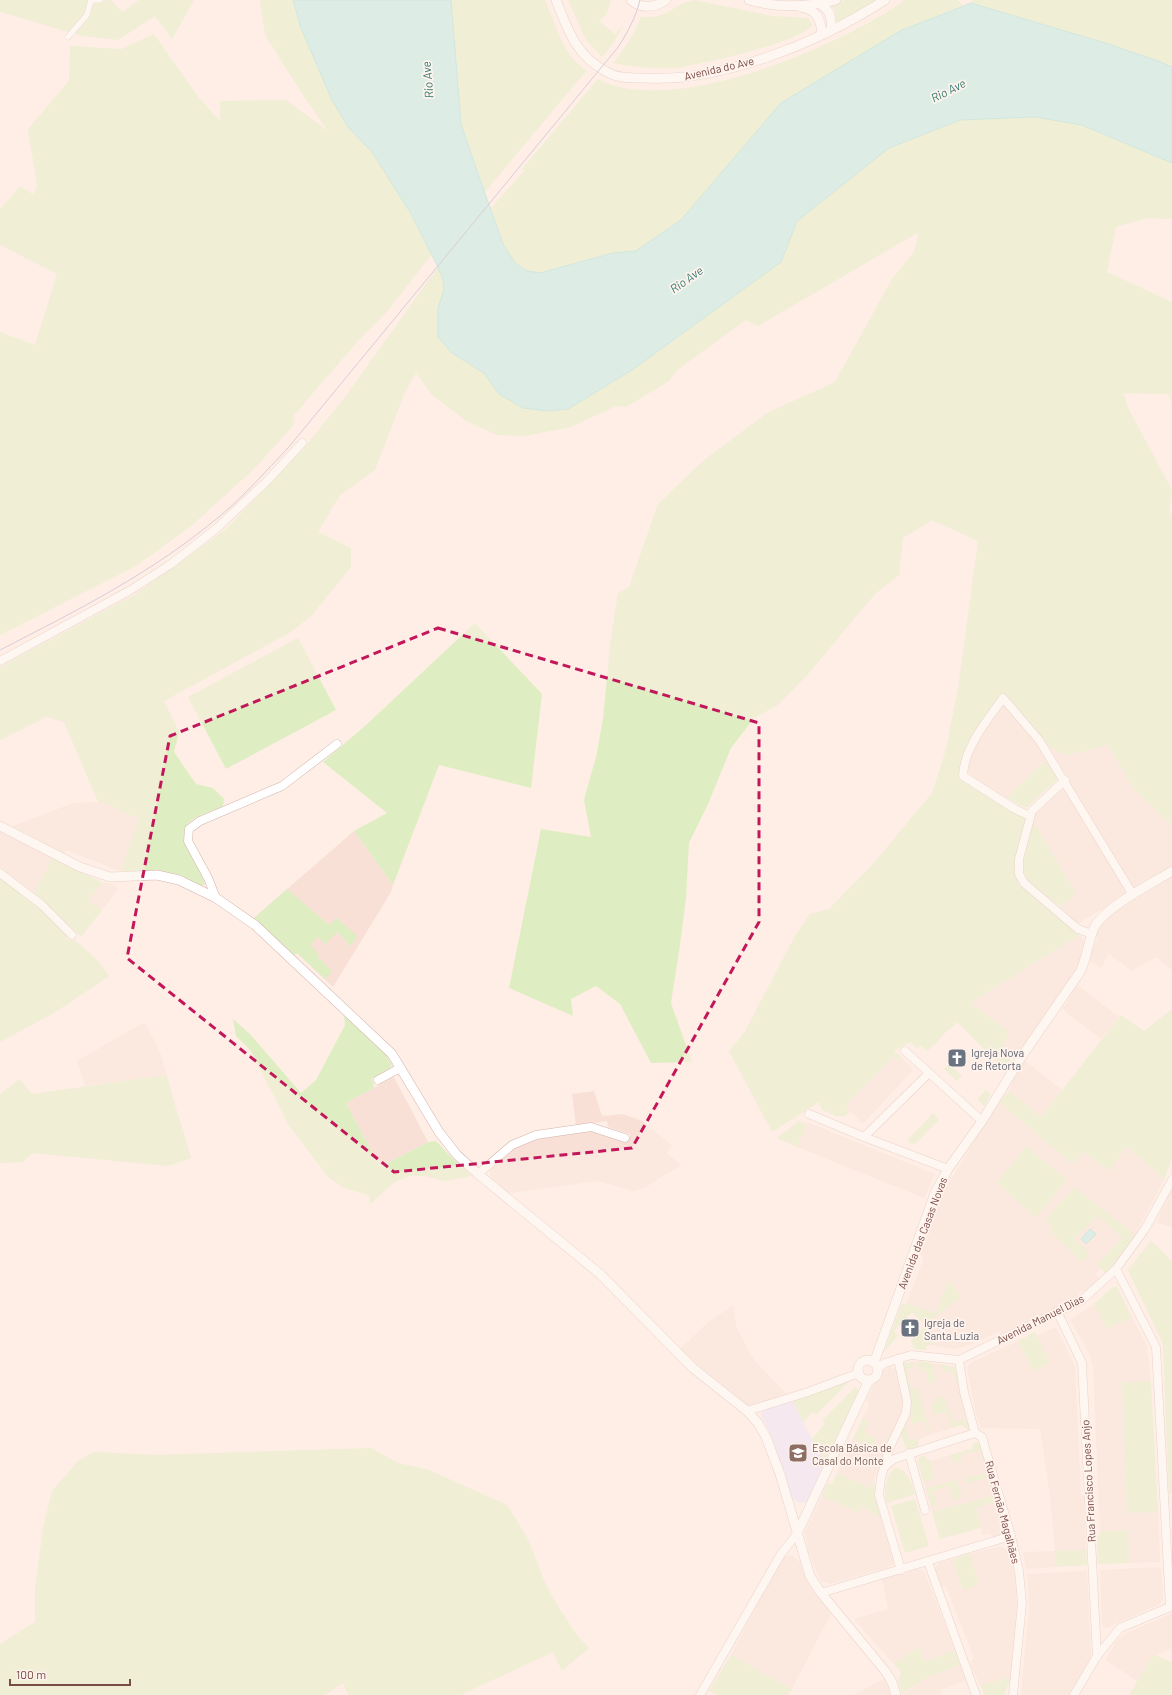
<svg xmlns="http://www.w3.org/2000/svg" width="1172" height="1695" viewBox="0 0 1172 1695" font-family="Barlow,sans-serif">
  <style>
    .residential { fill: #f9e0d6 }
    .education { fill: #ebe1fb }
    .green { fill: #dfeec2 }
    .water { fill: #b7eae4; stroke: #9cddd6 }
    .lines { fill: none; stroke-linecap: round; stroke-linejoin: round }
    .pedestrian-casing { stroke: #d4b3ac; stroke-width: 6 }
    .minor-casing { stroke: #d4b3ac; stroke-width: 9 }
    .tertiary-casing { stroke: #d4b3ac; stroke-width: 10 }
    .pedestrian { stroke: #fff; stroke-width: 5.5 }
    .minor { stroke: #fff; stroke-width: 8 }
    .tertiary { stroke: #fff; stroke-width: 9 }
    .tram { stroke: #aca2ca; stroke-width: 1 }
    .marked { fill: none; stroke: #c2185b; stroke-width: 3; stroke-dasharray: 8 5; stroke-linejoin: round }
    .labels { text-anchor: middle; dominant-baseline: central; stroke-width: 3.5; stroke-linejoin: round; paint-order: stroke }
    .street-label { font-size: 11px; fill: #7a4c47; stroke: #fff3ed }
    .worship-label { font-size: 11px; fill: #5b616d; stroke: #fff3ed; text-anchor: start }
    .education-label { font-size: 11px; fill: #785e54; stroke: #fff3ed; text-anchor: start }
    .water-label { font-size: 12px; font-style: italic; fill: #367973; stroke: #fff3ed }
  </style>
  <rect width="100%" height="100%" fill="#feeee5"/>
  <g class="residential">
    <path d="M1002,706H1007L1039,744L1048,758L1006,798L978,782L968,771L966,768L982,734Z"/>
    <path d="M1107,744L1134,789L1172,826V868L1133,891L1048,745L1064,755L1087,751Z"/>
    <path d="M1060,789L1068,790L1126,889L1125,895L1079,923L1073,921L1060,906L1076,895L1032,819L1034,814Z"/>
    <path d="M98,802H103L139,819L120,871L66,850L64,853L13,826L73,803Z"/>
    <path d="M0,831L53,858L33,893L0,869Z"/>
    <path d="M354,831L393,885L391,892L333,987L297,953L294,955L254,918Z"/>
    <path d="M1172,874V970L1156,957L1132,971L1109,954L1101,968L1088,960L1098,938L1095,933L1102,919Z"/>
    <path d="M103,883H111L118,889L102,910L88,900Z"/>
    <path d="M1080,935L1085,943L1080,964L1068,984L1015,1059L1012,1057L1002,1049L970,1003Z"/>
    <path d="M1077,985L1119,1017L1101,1039L1062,1009L1070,998L1068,997Z"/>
    <path d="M145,1023L160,1052L167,1075L85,1086L77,1061L138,1026Z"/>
    <path d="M894,1056L898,1060L901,1057L913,1070L863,1124L845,1106Z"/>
    <path d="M1023,1059L1062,1090L1041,1117L1009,1091L1013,1075Z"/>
    <path d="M394,1077L428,1142L380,1167L346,1103Z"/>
    <path d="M594,1091L602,1116L623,1114L642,1121L672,1145L667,1153L681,1165L646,1187L633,1191L598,1181L510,1193L491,1178L490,1170L514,1147L528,1140L591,1129L629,1140L630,1134L608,1127L607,1121L576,1126L572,1094Z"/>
    <path d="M999,1102L1072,1164L1083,1151L1127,1146L1164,1180L1135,1235L1121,1256L1105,1273L1101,1269L1096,1274L1100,1279L1087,1291L1082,1290L1079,1293V1298L1037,1318L1034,1317L1029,1319L1028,1322L1000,1334L998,1332L967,1346L954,1349L931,1345L933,1319L906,1305L924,1258L920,1254L943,1192Z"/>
    <path d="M807,1122L935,1174L924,1198L797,1147Z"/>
    <path d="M1172,1188V1227L1156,1223Z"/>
    <path d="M1094,1304L1107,1328L1132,1317L1147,1346L1151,1382L1122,1383L1127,1513L1158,1512L1160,1562L1129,1563L1128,1530L1100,1532L1093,1367L1090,1355L1070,1320Z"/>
    <path d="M733,1305L737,1329L754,1360L786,1393L749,1407L680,1349L706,1324Z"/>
    <path d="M1054,1328L1057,1329L1075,1366L1081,1495L1084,1497L1086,1550L1055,1551L1057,1567L1026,1569L1023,1552L1055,1551L1050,1496L1040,1429L981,1428L976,1415L967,1368L970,1363L1018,1341L1033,1371L1050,1363L1036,1336Z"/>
    <path d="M917,1361L952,1366L955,1368L970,1425L968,1430L961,1425L930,1435L919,1439L918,1446L906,1449L900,1430L909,1413L901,1364Z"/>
    <path d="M890,1367L897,1370L905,1403L904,1412L870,1488L837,1473L869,1405L867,1400L877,1376L883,1370Z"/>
    <path d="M977,1442L981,1445L1005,1528L1003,1533L993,1537L990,1533L983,1535L974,1501L932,1512L918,1462L920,1457L924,1456L930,1461L972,1449L974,1443Z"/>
    <path d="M822,1496L859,1513L862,1507L881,1517L894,1563L892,1566L830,1584L821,1581L817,1574L808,1548L805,1532Z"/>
    <path d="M998,1547H1003L1008,1550L1011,1557L1015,1576L1017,1608L1011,1677L980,1685L970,1663L974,1658L954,1607L946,1586H941L935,1569L939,1563L953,1559L961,1590L979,1585L970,1554Z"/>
    <path d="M790,1555L794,1556L800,1562L805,1579L831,1614L792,1689L731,1655L783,1557Z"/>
    <path d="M1161,1567L1163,1598L1160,1604L1106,1628L1102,1625L1100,1570Z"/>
    <path d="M919,1569L925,1573L955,1650L925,1662L919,1647L894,1664L854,1619L888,1609L882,1579Z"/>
    <path d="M1087,1571L1091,1654L1090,1661L1069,1695H1021L1029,1607L1027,1574Z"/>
    <path d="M1172,1613V1648L1152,1657L1137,1681L1105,1660L1118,1639L1125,1634Z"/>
    <path d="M961,1664L968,1680L941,1690L940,1695H902L932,1674L933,1676Z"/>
    <path d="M885,1678L891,1695H854Z"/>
  </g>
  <path class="education" d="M792,1400L824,1462L810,1498L806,1502L800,1503L794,1500L790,1495L772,1436L761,1416L762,1410Z"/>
  <g class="green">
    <path d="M0,0H111L122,12L139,0H194L172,39L155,16L118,40L82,36L0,12Z"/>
    <path d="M260,0H293L301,28L348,127L372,152L410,212L432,254L386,313L359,340L294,415L293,426L253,470L191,526L136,566L0,635V332L35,345L57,274L0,245V209L20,187L33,194L37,186L28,129L69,81L70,46L121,49L154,34L199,98L220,121V101L286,100L328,131L303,95L265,35Z"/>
    <path d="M451,0H545L562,42L572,58L586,71L485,192L461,124Z"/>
    <path d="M568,0H611L607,13L599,21L615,34L623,25L614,42L602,57L586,40Z"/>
    <path d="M694,0L772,16L808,18L812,24C808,41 694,66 674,68C653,69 634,67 613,63C624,49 634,35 641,17C669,19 671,5 694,0Z"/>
    <path d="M846,0H878L838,22L836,21L835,10L831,5L832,2Z"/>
    <path d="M905,0H957L963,5L900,31L781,103L681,220L636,251L613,253L540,273L527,271L515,263L503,244L491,208L525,170H521L598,79C672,119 843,45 905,0Z"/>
    <path d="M973,0H1172V67L1158,61L1105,43L971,3Z"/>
    <path d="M1035,117L1082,125L1172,163V219L1148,218L1116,227L1107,272L1172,302V403L1168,394L1124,393L1128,408L1172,490L1169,514L1172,512V826L1134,789L1107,744L1087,751L1064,755L1039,740L1003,699L972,743L963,776L1030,816L1019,859L1027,885L1080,935L970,1003L1009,1032L1002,1049L1012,1057L1005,1070L957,1022C952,1028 940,1035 938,1042L927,1051L921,1045L918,1049L910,1042L894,1051L901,1057L898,1060L894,1056L845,1106L850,1111L845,1116H836L822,1110L819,1102L772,1132L729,1051L744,1033L794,938L810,914L829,909L873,864L932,793L946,750L958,688L978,541L932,520L903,538L899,575L875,594L809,673L778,705L754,718L731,748L708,804L689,843L686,898L680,945L671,1003L692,1062L651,1063L620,1004L596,986L571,999L573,1016L509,988L541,829L591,837L584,800L596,757L603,719L610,646L618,593L629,587L658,504L704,460L767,413L835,382L892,279L914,252L919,232L758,326L746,320L677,370L669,381L626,407L616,406L571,427L524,436L497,435L466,421L431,394L416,373L405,392L375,470L340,495L318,532L351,548V567L312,615L291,632L164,701L179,732L174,752L196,784L213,788L224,799L223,807C212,811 201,814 192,820C170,834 201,866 205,884L201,886L181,875L158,872L120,871L139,819L103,802H98L64,722L46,717L0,740V667L134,595L226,529L303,449L345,397L438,267L443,280L444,290L438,308V337L452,353L484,373L499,394L781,262L797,221L889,148L960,120Z"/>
    <path d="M475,623L542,694L531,788L439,765L393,885L354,831L387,813L323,762L365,726Z"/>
    <path d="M298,638L336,710L226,769L188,697Z"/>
    <path d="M1048,758L1059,778L1026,808L1006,798Z"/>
    <path d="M1032,819L1077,895L1060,906C1050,898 1036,890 1028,880C1017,867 1029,835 1032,819Z"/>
    <path d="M53,858L103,883L88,900L102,910L81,937L46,903L33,893Z"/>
    <path d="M0,876L40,907L67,934L68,940H75L99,962L109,976L54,1013L0,1042Z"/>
    <path d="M287,889L329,925L337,918L357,936L351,946L337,932L325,944L318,937L310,945L319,954L317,956L332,971L325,979L297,953L294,955L254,918Z"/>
    <path d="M1172,1009V1158L1164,1180L1127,1146L1109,1171L1083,1152L1072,1164L999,1102L1009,1091L1041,1117L1121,1015L1144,1031Z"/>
    <path d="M344,1015L385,1054L392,1064L390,1068L372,1079L374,1088L346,1103L380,1167L428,1142L436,1141L454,1160L472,1176L445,1181L424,1176H409L395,1182L370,1204L369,1195L344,1188L328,1177L288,1124L251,1051L236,1036L233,1019L249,1033L301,1093L316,1080L345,1025Z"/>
    <path d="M950,1064L962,1076L957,1081L944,1069Z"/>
    <path d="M167,1075C173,1103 184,1130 191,1158L168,1166L33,1153L23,1162L0,1163V1094L20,1079L32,1094Z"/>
    <path d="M986,1090L991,1094L984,1106L977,1099Z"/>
    <path d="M933,1113L939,1120L915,1144L907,1141Z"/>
    <path d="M799,1121L807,1124L797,1147L777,1138Z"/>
    <path d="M1026,1146L1067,1180L1036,1218L997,1183Z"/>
    <path d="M1075,1187L1135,1235L1121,1256L1105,1273L1097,1265L1122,1238L1099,1216L1074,1239L1090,1253L1082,1262L1050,1231L1053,1227L1045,1219Z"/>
    <path d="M1151,1241L1172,1261V1494H1169L1163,1344L1128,1270Z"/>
    <path d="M948,1281L962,1296L933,1319L931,1345H927L926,1350L914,1349L911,1341L926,1325L912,1312L894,1331L898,1336L884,1352L902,1303L906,1305L907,1303L936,1313Z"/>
    <path d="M1113,1287H1117L1132,1317L1107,1329L1094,1304Z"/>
    <path d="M1035,1332L1050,1363L1033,1371L1018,1341Z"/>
    <path d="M917,1361L932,1363L936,1382L929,1384L926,1369L919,1370Z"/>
    <path d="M912,1362L913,1368L907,1369L911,1387L906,1388L901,1364Z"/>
    <path d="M941,1364L955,1368L959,1383H956L954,1373H950L949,1369L942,1371Z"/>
    <path d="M850,1381L816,1415L813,1412L803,1422L792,1400Z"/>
    <path d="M1122,1382H1151L1158,1512L1127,1513Z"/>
    <path d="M856,1386L859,1393L824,1462L812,1439L825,1424L822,1421Z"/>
    <path d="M918,1388L930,1432L928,1433L924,1421L912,1424L909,1413L907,1390Z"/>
    <path d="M945,1397L952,1422L968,1418L970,1428L968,1430L962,1425L951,1428L946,1412L934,1415L931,1404L936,1403L934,1398Z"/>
    <path d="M863,1418L869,1421L864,1432L876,1438L874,1444L883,1448L889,1433L894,1436L885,1454L853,1439Z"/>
    <path d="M904,1422L910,1440L918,1438V1446L907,1450L906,1449L900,1430Z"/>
    <path d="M977,1442L981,1445L986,1462L984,1463L980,1450L961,1455L962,1460L952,1463L950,1455L972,1449L974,1443Z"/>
    <path d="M371,1448L398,1463L429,1470L507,1505L528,1539L545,1583L559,1608L577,1635L589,1648L562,1671L553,1652L461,1695H348L343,1683L325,1695H0V1644L35,1622V1588L43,1528L52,1491L78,1461L94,1452L155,1455Z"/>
    <path d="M924,1456L930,1461L935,1479L924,1482L918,1462L920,1457Z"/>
    <path d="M895,1468C909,1469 911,1483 915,1494L887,1503C883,1491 886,1476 895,1468Z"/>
    <path d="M989,1472L993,1488L991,1489L988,1478L966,1483L965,1478Z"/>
    <path d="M837,1473L870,1488L874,1480L875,1496L881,1517L862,1507L860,1513L822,1496L827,1483L832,1484Z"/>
    <path d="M957,1480L962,1497L953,1500L949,1486L933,1491L937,1506L931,1507L926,1488Z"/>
    <path d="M995,1495L1002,1519L998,1520L995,1502L976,1508L981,1528L940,1539L932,1512Z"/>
    <path d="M915,1499L929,1546L905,1553L891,1506Z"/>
    <path d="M1128,1530L1129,1563L1098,1564L1097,1536L1100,1535V1532Z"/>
    <path d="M1086,1550L1087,1565L1057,1567L1055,1551Z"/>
    <path d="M970,1554L979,1585L962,1590L953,1559Z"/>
    <path d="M919,1647L925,1662L955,1650L961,1664L933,1676L932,1674L902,1694L898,1681L901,1673L894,1664Z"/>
    <path d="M731,1655L792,1689L788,1695H717L709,1691Z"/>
    <path d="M1156,1655L1172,1663V1695H1129L1152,1657Z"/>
    <path d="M1011,1677L1004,1695H985L980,1685Z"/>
  </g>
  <g class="water">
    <path d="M293,0H451L461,124L476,168L503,244L515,263L527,271L540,273L613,253L636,251L681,220L781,103L900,31L971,3L1105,43L1158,61L1172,67V163L1082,125L1035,117L960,120L889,148L797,221L781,262L632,370L568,409L548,411L523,408L499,394L484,373L452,353L438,337V308L444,290L443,280L438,267L410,212L372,152L348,127L332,100L301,28Z"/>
    <path d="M1090,1229L1096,1234L1086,1244L1081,1239Z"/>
  </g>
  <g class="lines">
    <defs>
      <g id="pedestrian">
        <path d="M91,0H100"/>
        <path d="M68,37L87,15L91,0"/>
      </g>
      <g id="minor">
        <path d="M0,661L129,591L171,564L217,528L268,480L302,443"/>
        <path d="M1065,780L1032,811L1019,859V874L1024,883L1078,929L1092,934"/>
        <path d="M1030,816L1015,809L963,776C964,747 987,721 1003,698L1039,740L1133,895"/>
        <path d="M0,873L42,905L72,935"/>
        <path d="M216,898L208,878L188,841L189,829L200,821L282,786L337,744"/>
        <path d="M905,1051L982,1121"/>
        <path d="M378,1080L400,1068"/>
        <path d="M809,1114L864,1137L948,1169"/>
        <path d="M864,1137L929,1073"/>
        <path d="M478,1174L512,1145L536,1135L591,1127L625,1138"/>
        <path d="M1057,1311L1082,1363L1097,1656"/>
        <path d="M898,1359L907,1401L906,1413L889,1449L881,1478L879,1495L901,1570"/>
        <path d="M959,1360L964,1392L975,1433L982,1437L1011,1536L1019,1571L1022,1603L1013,1695"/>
        <path d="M877,1368L885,1363L911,1355L959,1360L1082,1300L1116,1269L1145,1229L1172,1180"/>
        <path d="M747,1411L808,1392L859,1373"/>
        <path d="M909,1453L925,1510"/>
        <path d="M884,1467L894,1459L975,1433"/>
        <path d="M928,1562L976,1695"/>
        <path d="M821,1593L1011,1536"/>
        <path d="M700,1695L781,1554L797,1534"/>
        <path d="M1074,1695L1097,1656L1120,1628L1170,1607L1156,1347L1116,1269"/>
      </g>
      <g id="tertiary">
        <path d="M556,0C568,30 576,56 607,72C617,78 631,78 642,78C721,83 820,42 885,0"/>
        <path d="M631,0C641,9 655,8 666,0"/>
        <path d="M749,0C777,8 808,7 836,0"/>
        <path d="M818,3C830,9 832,17 831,30"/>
        <path d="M800,7C816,9 821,19 822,34"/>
        <path d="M0,826L80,867L110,877L157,875L179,880L216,898L255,925L392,1054L439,1132L457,1155L478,1174L600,1274L693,1368L747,1411L758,1423L766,1437L780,1474L810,1576L821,1593L886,1672L892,1682L896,1695"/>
        <circle cx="868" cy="1370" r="10"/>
        <path d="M874,1363L935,1193L948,1169L982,1121L1022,1056L1080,972C1087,958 1088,942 1094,928C1103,908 1153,883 1172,871"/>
        <path d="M797,1534L869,1380"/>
      </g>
    </defs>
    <use href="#pedestrian" class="pedestrian-casing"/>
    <use href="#minor" class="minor-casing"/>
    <use href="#tertiary" class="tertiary-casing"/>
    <use href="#pedestrian" class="pedestrian"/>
    <use href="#minor" class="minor"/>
    <use href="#tertiary" class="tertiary"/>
    <path class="tram" d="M0,650C78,610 152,573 220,516C244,496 266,471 288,448L619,46C628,31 636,17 640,0"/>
  </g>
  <path d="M0 0H1172V1695H0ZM438,628L759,723V922L632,1148L394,1172L127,958L170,736Z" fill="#feeee5" fill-opacity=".55" fill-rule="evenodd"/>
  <path class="marked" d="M438,628L759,723V922L632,1148L394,1172L127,958L170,736Z"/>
  <defs>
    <symbol id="church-square" viewBox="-11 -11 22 22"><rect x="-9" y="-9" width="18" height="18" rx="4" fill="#6b7280" stroke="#fff3ed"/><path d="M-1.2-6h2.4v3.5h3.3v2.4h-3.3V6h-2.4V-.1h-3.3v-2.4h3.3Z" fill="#fff"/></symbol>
    <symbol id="school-square" viewBox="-11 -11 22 22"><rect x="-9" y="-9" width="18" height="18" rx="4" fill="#8d6e63" stroke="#fff3ed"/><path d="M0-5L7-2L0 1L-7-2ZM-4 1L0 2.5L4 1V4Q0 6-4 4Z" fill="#fff"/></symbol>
  </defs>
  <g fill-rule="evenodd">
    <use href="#church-square" x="946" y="1047" width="22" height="22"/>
    <use href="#church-square" x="899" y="1317" width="22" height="22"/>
    <use href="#school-square" x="787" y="1442" width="22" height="22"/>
  </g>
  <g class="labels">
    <g class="street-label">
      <text transform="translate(719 68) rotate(-13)">Avenida do Ave</text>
      <text transform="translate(922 1233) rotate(-69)">Avenida das Casas Novas</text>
      <text transform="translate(1040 1319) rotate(-27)">Avenida Manuel Dias</text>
      <text transform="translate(1088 1481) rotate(-93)">Rua Francisco Lopes Anjo</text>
      <text transform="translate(1003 1512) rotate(75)">Rua Fernão Magalhães</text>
    </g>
    <g class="worship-label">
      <text x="971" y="1052">Igreja Nova<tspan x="971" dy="13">de Retorta</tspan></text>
      <text x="924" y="1322">Igreja de<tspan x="924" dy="13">Santa Luzia</tspan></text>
    </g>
    <g class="education-label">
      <text x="812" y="1447">Escola Básica de<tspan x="812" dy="13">Casal do Monte</tspan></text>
    </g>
    <g class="water-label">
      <text transform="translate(427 80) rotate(-95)">Rio Ave</text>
      <text transform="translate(948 90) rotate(-27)">Rio Ave</text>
      <text transform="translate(686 279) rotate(-35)">Rio Ave</text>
    </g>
  </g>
  <path d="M10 1679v6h120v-6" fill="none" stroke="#7a4c47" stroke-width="2"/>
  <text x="16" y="1679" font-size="12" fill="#7a4c47" stroke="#fff3ed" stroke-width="3" paint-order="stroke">100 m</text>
</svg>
